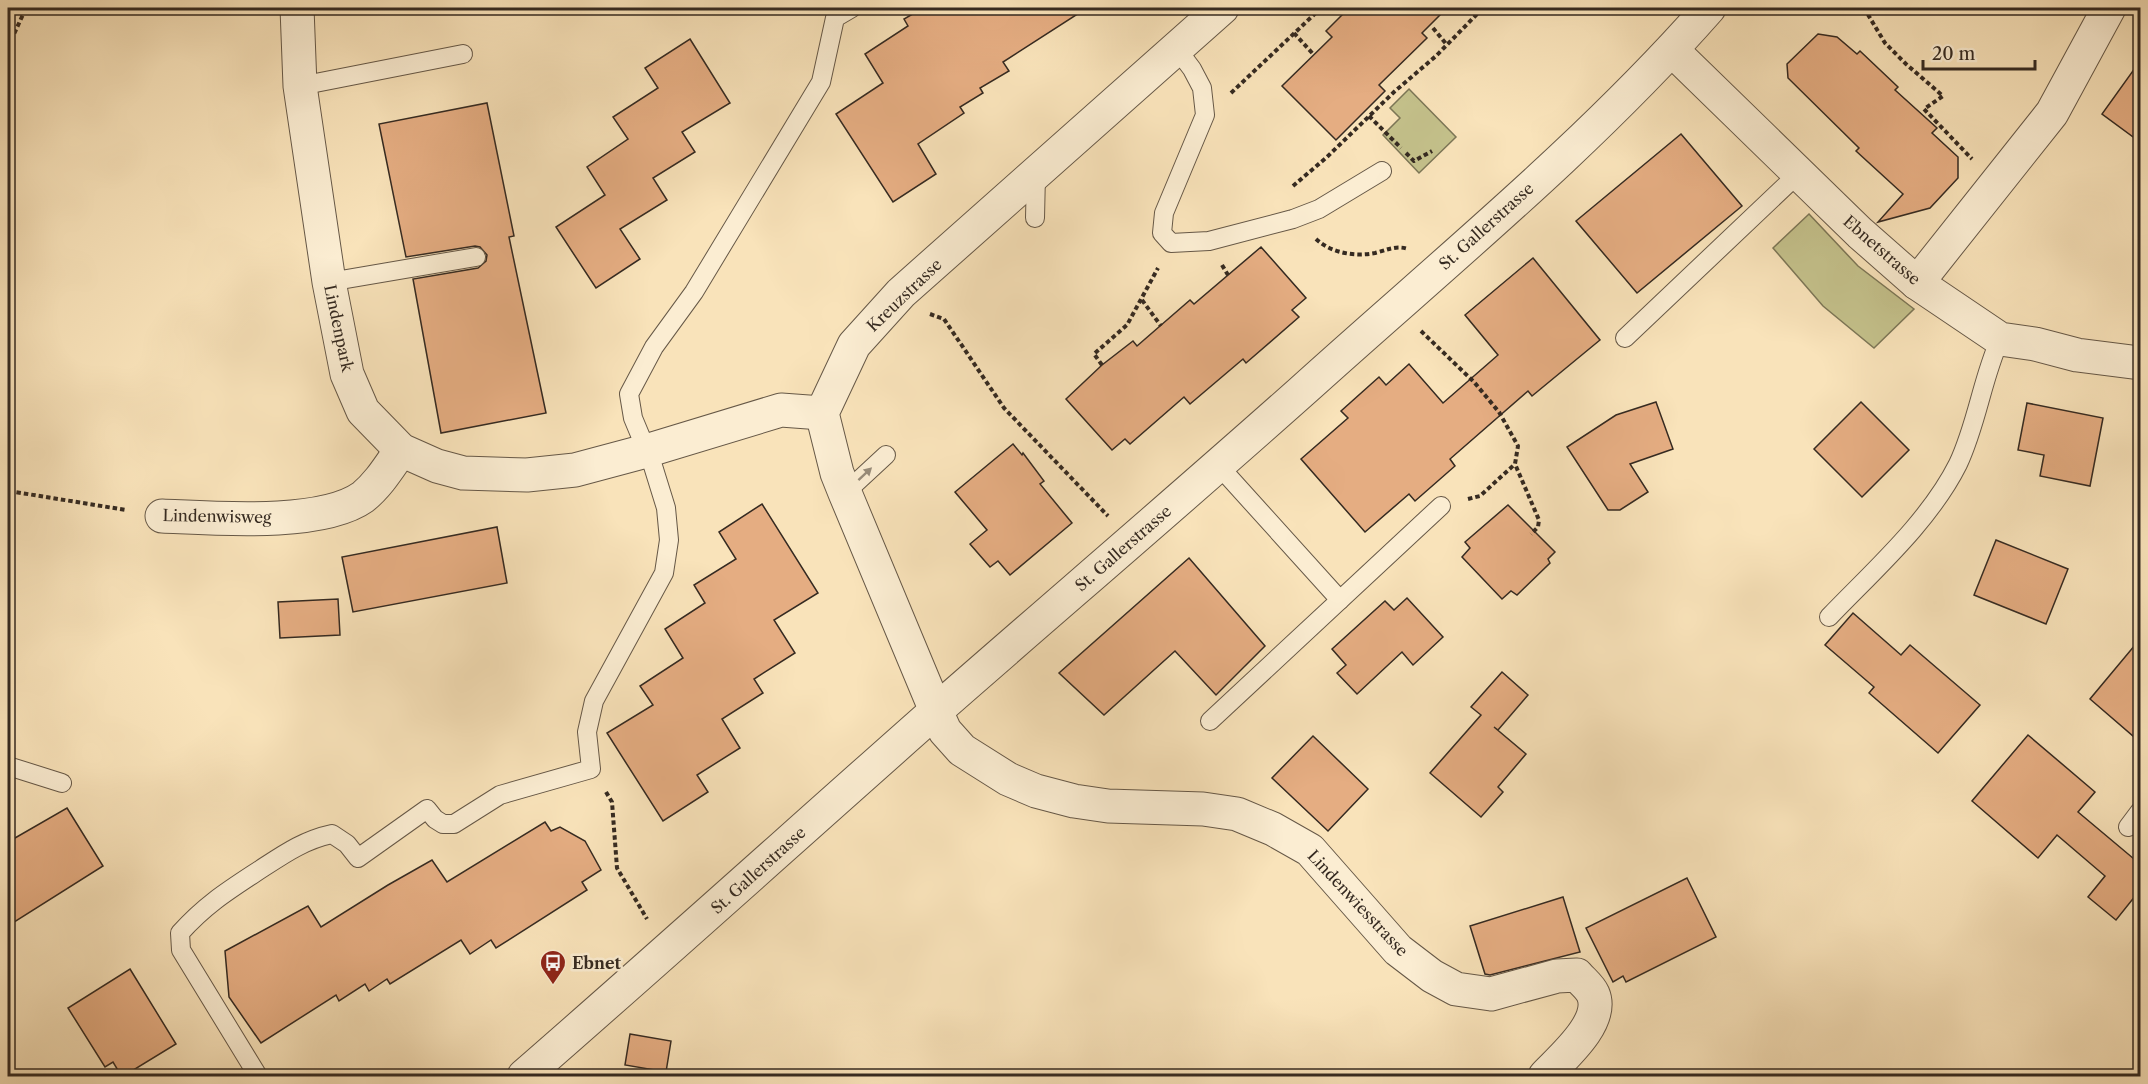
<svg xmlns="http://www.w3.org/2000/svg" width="2148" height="1084" viewBox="0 0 2148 1084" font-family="'Libre Caslon Text',serif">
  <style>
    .green { fill: #c4c18b; stroke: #7c7656; stroke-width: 1.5 }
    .building { fill: #e5ad82; stroke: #352a21; stroke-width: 1.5 }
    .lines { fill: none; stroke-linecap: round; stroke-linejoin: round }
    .service-casing { stroke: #665847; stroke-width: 20 }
    .minor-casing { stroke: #665847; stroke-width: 35 }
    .tertiary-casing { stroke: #665847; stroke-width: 35 }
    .path { stroke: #352a21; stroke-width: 4; stroke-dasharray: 4.5 3; stroke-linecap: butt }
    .service { stroke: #fbedd2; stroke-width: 18 }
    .minor { stroke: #fbedd2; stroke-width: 33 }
    .tertiary { stroke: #fbedd2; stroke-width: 33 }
    .oneway { fill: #988c7a }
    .labels { text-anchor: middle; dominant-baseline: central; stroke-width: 5; stroke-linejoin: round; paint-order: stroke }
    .street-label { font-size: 16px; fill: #352a21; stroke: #fbedd2 }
    .poi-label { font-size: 16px; font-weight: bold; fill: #352a21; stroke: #fbedd2; text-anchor: start }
  </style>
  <rect width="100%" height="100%" fill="#f9e3ba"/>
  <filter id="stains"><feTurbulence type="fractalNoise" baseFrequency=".00333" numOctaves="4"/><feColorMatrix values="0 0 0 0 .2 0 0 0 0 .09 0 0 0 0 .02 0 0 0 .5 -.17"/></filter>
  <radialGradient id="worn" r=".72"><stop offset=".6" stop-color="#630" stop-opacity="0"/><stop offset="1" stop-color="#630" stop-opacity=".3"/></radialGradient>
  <g class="green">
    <path d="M1409,89L1456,137L1419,173L1383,135L1400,118L1390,108Z"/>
    <path d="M1809,214L1858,266L1914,309L1874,348L1823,306L1773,248Z"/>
  </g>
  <g class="building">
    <path d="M923,8H1087L1003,62L1009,71L980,88L983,93L960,107L964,113L918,144L936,174L893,202L836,114L883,83L865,54L908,26L904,19Z"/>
    <path d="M1349,8H1447L1422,33L1427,38L1379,85L1385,91L1336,140L1282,86L1332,37L1326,31Z"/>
    <path d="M1818,34L1837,37L1857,54L1860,51L1898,87L1895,90L1937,128L1932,133L1958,157V178L1930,208L1878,222L1903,194L1856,151L1859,148L1788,78L1787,64Z"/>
    <path d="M690,39L730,103L682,132L695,152L653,178L667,200L620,229L640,259L596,288L556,227L605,195L587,167L628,139L613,117L658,88L645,68Z"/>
    <path d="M2140,61V142L2102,114Z"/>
    <path d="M487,103L514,236L509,237L546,413L441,433L413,279L478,268L486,261L487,255L480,247L475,246L406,257L379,124Z"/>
    <path d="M1681,134L1742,206L1637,293L1576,221Z"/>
    <path d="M1261,247L1306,298L1292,310L1299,317L1246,363L1243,359L1190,404L1184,397L1130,444L1125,439L1112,450L1066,399L1102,365L1133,341L1137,346L1190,300L1194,304Z"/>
    <path d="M1533,258L1600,340L1532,396L1528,391L1450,459L1455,466L1415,501L1409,494L1365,532L1301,459L1348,418L1341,411L1379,377L1386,385L1409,364L1443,403L1498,355L1465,315Z"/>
    <path d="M1656,402L1673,449L1630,464L1648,492L1620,510H1608L1567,447L1616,415Z"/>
    <path d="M1861,402L1909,450L1862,497L1814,449Z"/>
    <path d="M2027,403L2103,418L2090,486L2040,476L2044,455L2018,450Z"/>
    <path d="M1013,444L1022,455L1023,453L1044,481L1040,484L1072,523L1010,575L998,561L990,567L970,544L987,530L955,492Z"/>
    <path d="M762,504L818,593L774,620L795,653L754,679L763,693L722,719L740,748L697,775L708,792L663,821L607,733L653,705L640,686L683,658L665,629L705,603L694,585L736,559L719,532Z"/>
    <path d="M1508,505L1555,552L1548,559L1550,563L1517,595L1511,591L1502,599L1462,557L1470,548L1465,542Z"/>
    <path d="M497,527L507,583L353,612L342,557Z"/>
    <path d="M1996,540L2068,569L2046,624L1974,595Z"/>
    <path d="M1189,558L1265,646L1216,695L1175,651L1104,715L1059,673Z"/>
    <path d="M1407,598L1443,637L1413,665L1402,652L1357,694L1337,673L1346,665L1332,649L1385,601L1394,610Z"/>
    <path d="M338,599L340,635L280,638L278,602Z"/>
    <path d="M1853,613L1901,655L1910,645L1980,705L1938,753L1869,693L1874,687L1825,645Z"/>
    <path d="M2140,639V742L2090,699Z"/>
    <path d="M1502,672L1528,695L1498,730L1494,727L1526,754L1498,787L1503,792L1481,817L1430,773L1481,715L1471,707Z"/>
    <path d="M2028,735L2095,792L2078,812L2140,864V890L2116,920L2088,897L2105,876L2057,835L2038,858L1972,801Z"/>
    <path d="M1313,736L1368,789L1328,831L1272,778Z"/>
    <path d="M67,808L103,866L8,926V842Z"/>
    <path d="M545,822L551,831L560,827L585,841L601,870L582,882L587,890L496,948L491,940L470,954L461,940L390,984L387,979L369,991L365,984L339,1001L336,995L261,1043L229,997L225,951L308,906L321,927L388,885L432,860L447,882Z"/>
    <path d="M1687,878L1716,937L1626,982L1623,976L1613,982L1586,928Z"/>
    <path d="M1563,897L1580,952L1490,975L1485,974L1470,926Z"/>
    <path d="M130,969L176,1044L122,1077L113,1062L105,1067L68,1008Z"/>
    <path d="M630,1034L671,1041L666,1072L625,1065Z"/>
  </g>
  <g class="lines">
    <defs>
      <g id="service">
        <path d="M1177,49L1192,69L1202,88L1205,115L1164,213L1162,233L1171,243L1209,241L1293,219L1319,209L1382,171"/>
        <path d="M300,86L463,54"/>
        <path d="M1035,218L1036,174"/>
        <path d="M329,282L476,257"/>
        <path d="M1625,338L1799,173"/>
        <path d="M1219,466L1340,600L1441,506"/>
        <path d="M845,493L886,455"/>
        <path d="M1829,617C1873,571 1929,522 1958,464C1977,424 1982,379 2000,339"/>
        <path d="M1210,721L1340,600"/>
        <path d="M8,766L62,783"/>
        <path d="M2128,827L2140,811"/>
        <path d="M258,1076L181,950L180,933C206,904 229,890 261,869C284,854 304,840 332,834L347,844L358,858L427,809L435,819L443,824H454L500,795L591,769L587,732L594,701L664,573L669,540L666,508L653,466L633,418L629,394L654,347L694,292L821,82L835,18L852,8"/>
      </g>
      <g id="minor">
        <path d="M297,8L300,86L329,282L347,374L363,411L401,450L437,466L463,473L527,475L575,470L646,451L781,410L822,413"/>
        <path d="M1222,8L901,293L854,345L822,413L837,473L845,493L936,711L945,731L962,750L1008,779L1036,791L1074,801L1108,806L1203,809L1237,814L1273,829L1310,850L1398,950L1432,976L1456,989L1491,994L1557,976L1577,975C1582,981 1590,987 1593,994C1605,1022 1562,1058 1545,1076"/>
        <path d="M1672,50L1860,233L1917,283L2000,339L2035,344L2077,355L2140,363"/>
        <path d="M1917,283L2052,113L2109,8"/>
        <path d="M162,516C213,518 321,527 363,497C379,484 389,467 401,450"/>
      </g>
      <path id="tertiary" d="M524,1076C663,955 800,831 938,709C1059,603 1181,499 1301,392C1439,267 1586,148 1709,8"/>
    </defs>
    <use href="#service" class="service-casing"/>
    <use href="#minor" class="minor-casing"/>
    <use href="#tertiary" class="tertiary-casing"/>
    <g class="path">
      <path d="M1342,8L1345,11"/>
      <path d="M1864,8L1885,43L1906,64L1943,96L1924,109L1972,159"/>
      <path d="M1433,28L1447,45"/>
      <path d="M1294,33L1314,55"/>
      <path d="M8,47L26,8"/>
      <path d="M1231,93L1321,8"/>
      <path d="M1369,116L1401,148"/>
      <path d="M1406,153L1414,161L1432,151"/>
      <path d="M1293,186L1327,157L1394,92L1436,56L1483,8"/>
      <path d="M1316,239C1331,253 1355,257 1375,253C1387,250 1396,245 1408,249"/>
      <path d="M1222,265L1228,275"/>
      <path d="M1142,300L1161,326"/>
      <path d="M930,314L944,319L1004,408L1108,516"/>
      <path d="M8,317L13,360L8,494"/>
      <path d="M1421,331L1474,382L1499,412L1518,446L1515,464L1539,520L1538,527L1531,534"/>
      <path d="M1102,365L1094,354L1127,325L1158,268"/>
      <path d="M9,491L126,510"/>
      <path d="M1468,499L1480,496L1515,464"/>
      <path d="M606,792L612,802L617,868L647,919"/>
    </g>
    <use href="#service" class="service"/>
    <use href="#minor" class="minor"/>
    <use href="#tertiary" class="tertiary"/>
  </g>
  <defs><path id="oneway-solid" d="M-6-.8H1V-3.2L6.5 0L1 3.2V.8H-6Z" transform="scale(1.5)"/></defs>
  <use class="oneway" href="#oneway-solid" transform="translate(865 474) rotate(-43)"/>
  <defs>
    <symbol id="bus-pin" viewBox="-11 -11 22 30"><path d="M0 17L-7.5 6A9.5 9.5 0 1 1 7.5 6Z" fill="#8f2418" stroke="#fbedd2"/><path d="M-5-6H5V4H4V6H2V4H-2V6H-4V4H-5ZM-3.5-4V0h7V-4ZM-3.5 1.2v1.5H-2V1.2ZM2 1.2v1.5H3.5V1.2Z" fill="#fff"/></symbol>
  </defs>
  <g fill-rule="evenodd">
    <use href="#bus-pin" x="538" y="948" width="30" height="40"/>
  </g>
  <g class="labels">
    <g class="street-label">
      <text transform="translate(1486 226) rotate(-42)">St. Gallerstrasse</text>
      <text transform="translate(1882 250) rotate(41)">Ebnetstrasse</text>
      <text transform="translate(904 295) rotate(-44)">Kreuzstrasse</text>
      <text transform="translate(339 328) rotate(78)">Lindenpark</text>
      <text transform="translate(217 516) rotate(1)">Lindenwisweg</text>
      <text transform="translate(1123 548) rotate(-41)">St. Gallerstrasse</text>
      <text transform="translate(758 870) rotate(-42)">St. Gallerstrasse</text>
      <text transform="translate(1358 903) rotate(47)">Lindenwiesstrasse</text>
    </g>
    <g class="poi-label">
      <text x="572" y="963">Ebnet</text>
    </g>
  </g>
  <rect width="2148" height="1084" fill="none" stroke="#f9e3ba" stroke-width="30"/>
  <rect x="9" y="9" width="2130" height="1066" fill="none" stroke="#352a21" stroke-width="3"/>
  <rect x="15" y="15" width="2118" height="1054" fill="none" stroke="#352a21" stroke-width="1.5"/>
  <path d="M1923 60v9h112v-9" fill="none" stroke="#352a21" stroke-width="3"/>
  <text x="1932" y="60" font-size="18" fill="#352a21" stroke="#fbedd2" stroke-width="4.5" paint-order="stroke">20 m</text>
  <rect width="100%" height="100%" filter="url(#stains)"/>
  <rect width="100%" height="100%" fill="url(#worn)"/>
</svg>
